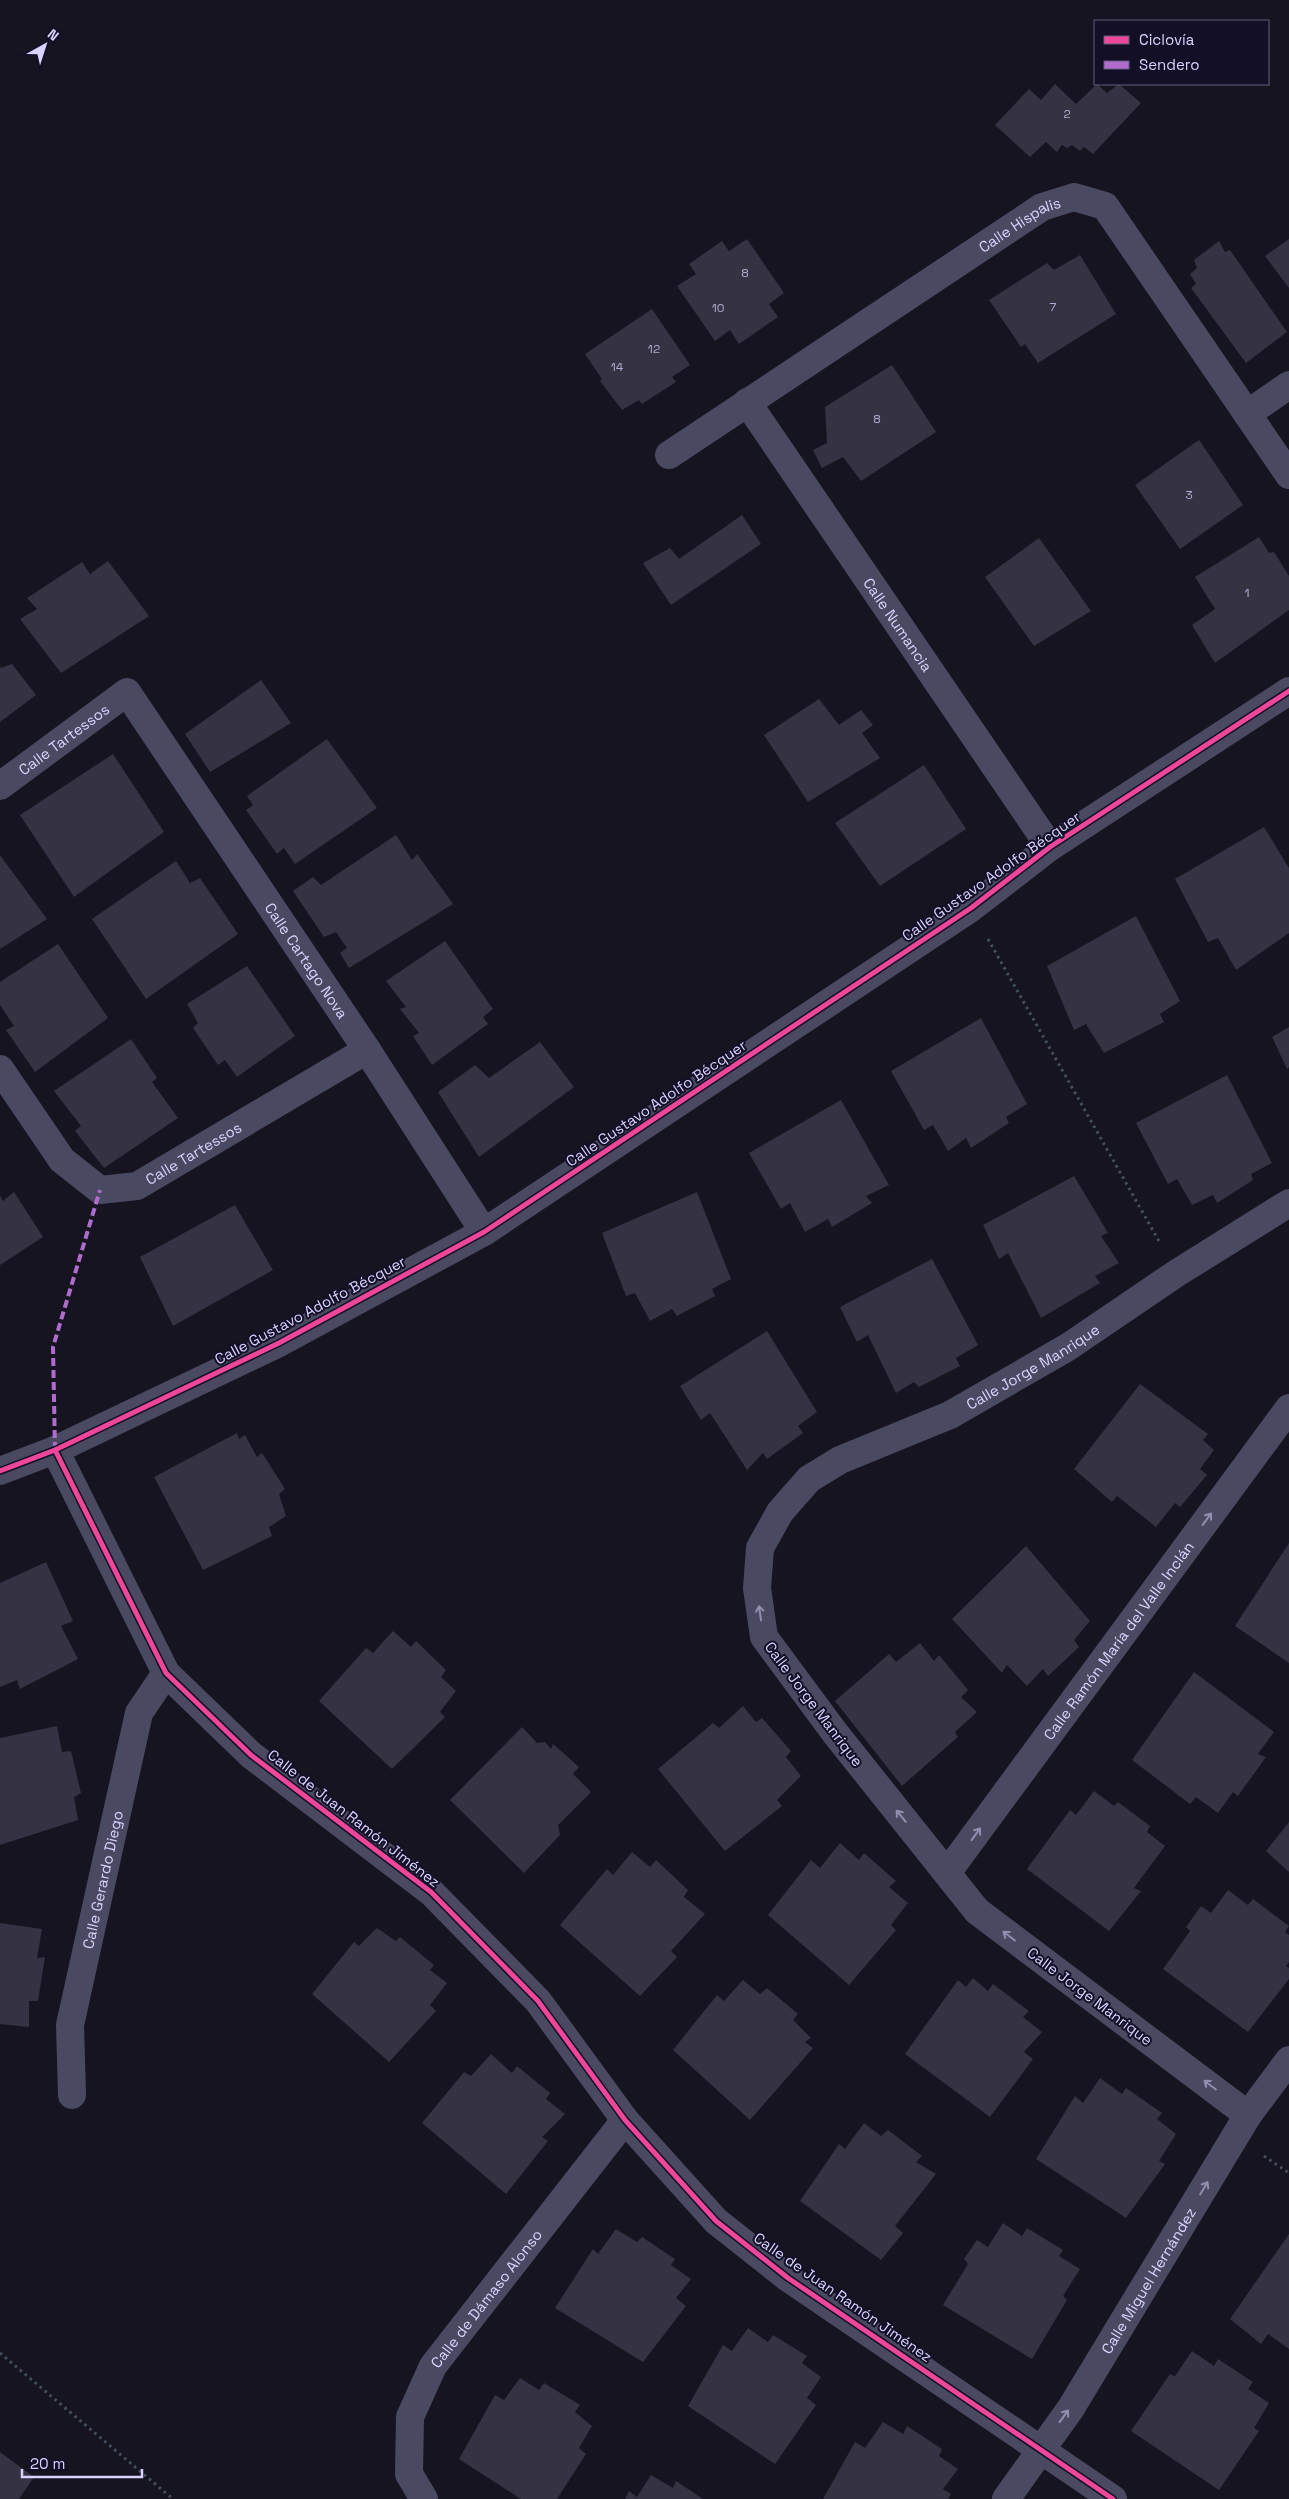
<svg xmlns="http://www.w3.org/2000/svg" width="1289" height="2499" viewBox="0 0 1289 2499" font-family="'Space Grotesk',sans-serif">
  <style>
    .building { fill: #343243 }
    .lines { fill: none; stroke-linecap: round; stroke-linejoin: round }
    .path { stroke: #44505f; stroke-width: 3; stroke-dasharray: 2.5 4; stroke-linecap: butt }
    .street { stroke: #4a4962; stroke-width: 28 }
    .quiet { stroke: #b06ccc; stroke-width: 4; stroke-dasharray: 8 4; stroke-linecap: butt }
    .cycleway-casing { stroke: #130f26; stroke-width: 8 }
    .cycleway { stroke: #ed469a; stroke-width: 5 }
    .oneway { stroke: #928eb0 }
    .labels { text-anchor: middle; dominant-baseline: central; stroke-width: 4; stroke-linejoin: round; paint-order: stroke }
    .number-label { font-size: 12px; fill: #b0acd0 }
    .street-label { font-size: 15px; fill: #d9d4ff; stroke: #130f26 }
  </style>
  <rect width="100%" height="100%" fill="#161421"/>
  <g class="building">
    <path d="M1055,84L1076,104L1097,84L1107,93L1119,84L1141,103L1093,154L1084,147L1080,151L1072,145L1067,148L1062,145L1057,152L1046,142L1030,157L995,125L1029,89L1041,100Z"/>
    <path d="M747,239L784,293L769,304L778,317L739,344L730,330L715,341L677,286L696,274L689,264L722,241L729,251Z"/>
    <path d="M1289,239V288L1265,256Z"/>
    <path d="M1219,241L1225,252L1230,250L1287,332L1246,363L1191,288L1196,284L1190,274L1197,268L1194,260Z"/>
    <path d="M1080,255L1116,314L1038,363L1025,344L1021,347L989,300L1047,263L1054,270Z"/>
    <path d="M652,309L690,365L672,377L676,382L642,404L639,400L622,410L600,381L602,379L585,354Z"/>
    <path d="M892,365L936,432L861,481L843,457L822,468L813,450L827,443L825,407Z"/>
    <path d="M1199,440L1243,505L1180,549L1135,485Z"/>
    <path d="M742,515L761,544L671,605L643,563L670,548L679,559Z"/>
    <path d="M1259,537L1269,553L1274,552L1289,576V610L1215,663L1192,625L1215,609L1195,577Z"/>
    <path d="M1039,538L1091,611L1034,646L985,577Z"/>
    <path d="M108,561L149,616L61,673L20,619L37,609L27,598L82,562L90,574Z"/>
    <path d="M12,664L36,695L0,722V666L1,668Z"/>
    <path d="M261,680L291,723L210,772L185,734Z"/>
    <path d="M819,699L839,725L861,710L873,725L862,733L880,758L808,802L764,735Z"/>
    <path d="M327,739L377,808L295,864L284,848L277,854L246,810L253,805L247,796Z"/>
    <path d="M113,754L164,832L74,897L20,815Z"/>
    <path d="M924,765L966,829L880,886L835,823Z"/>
    <path d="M1264,827L1289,868V933L1236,970L1218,938L1208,942L1175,879Z"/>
    <path d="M396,835L412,860L417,854L453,904L349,968L340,953L347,948L336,932L324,937L293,891L313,877L321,885Z"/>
    <path d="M0,855L47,919L0,949Z"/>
    <path d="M176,861L190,883L200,878L238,934L146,999L92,919Z"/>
    <path d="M1136,916L1180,1001L1160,1014L1164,1022L1104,1053L1086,1024L1074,1030L1047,966Z"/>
    <path d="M445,941L493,1009L483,1017L488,1024L432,1065L413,1036L419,1033L400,1009L406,1007L386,981Z"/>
    <path d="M58,944L108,1018L35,1072L6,1030L14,1026L0,1005V982Z"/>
    <path d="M247,966L295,1036L237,1077L225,1060L218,1065L193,1028L198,1023L187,1004Z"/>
    <path d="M981,1018L1027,1104L1006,1117L1009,1123L971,1148L966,1138L948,1151L933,1125L924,1130L891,1071Z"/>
    <path d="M1289,1027V1067L1287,1069L1272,1037Z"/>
    <path d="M131,1039L157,1078L152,1082L178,1118L104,1168L75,1131L81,1126L54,1091Z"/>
    <path d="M540,1042L574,1087L479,1157L438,1092L475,1065L489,1078Z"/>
    <path d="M1227,1075L1272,1163L1251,1174L1253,1180L1217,1203L1213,1195L1192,1205L1177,1179L1168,1184L1136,1123Z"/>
    <path d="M841,1100L889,1185L866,1196L872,1203L832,1227L828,1219L805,1232L790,1203L781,1209L749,1153Z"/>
    <path d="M1074,1176L1108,1233L1101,1236L1119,1263L1095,1276L1100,1283L1041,1318L1008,1253L999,1259L983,1225Z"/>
    <path d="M14,1192L43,1237L0,1265V1196L3,1201Z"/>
    <path d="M697,1192L731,1279L712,1289L715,1296L677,1316L672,1309L650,1321L635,1293L626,1296L602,1233Z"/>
    <path d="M235,1205L273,1270L173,1326L140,1257Z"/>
    <path d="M932,1259L978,1345L956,1358L960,1366L919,1387L914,1382L896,1393L868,1335L857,1342L840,1307Z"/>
    <path d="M767,1331L817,1412L798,1426L803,1433L767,1459L763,1453L747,1470L710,1413L701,1420L680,1386Z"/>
    <path d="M1140,1384L1208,1434L1203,1440L1214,1450L1200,1469L1207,1475L1180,1507L1175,1503L1156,1527L1117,1496L1112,1502L1074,1469Z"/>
    <path d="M237,1433L239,1439L245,1435L257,1457L262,1453L285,1489L279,1494L286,1516L269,1527L272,1536L203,1570L154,1477Z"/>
    <path d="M1289,1543V1663L1235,1626Z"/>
    <path d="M1026,1546L1090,1621L1074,1640L1079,1647L1048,1676L1043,1669L1027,1686L1007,1665L1002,1673L952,1619Z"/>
    <path d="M46,1562L73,1621L61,1626L78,1659L20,1689L17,1680L0,1687V1583Z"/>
    <path d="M393,1631L411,1647L416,1641L446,1670L441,1677L456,1691L440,1712L445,1717L392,1769L319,1701L366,1648L373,1653Z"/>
    <path d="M920,1643L934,1661L939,1655L968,1690L961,1697L977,1712L955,1732L958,1737L902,1786L835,1701L889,1654L896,1662Z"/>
    <path d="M1194,1672L1274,1732L1258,1754L1266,1757L1238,1796L1233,1792L1218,1813L1196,1797L1190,1804L1132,1760Z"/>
    <path d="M743,1706L756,1722L762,1718L791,1751L786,1757L801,1776L777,1800L782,1806L725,1851L658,1769L713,1723L719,1728Z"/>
    <path d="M57,1726L62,1752L71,1751L81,1793L74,1797L78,1820L0,1845V1738Z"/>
    <path d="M522,1727L537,1743L545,1742L551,1749L553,1744L579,1767L573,1774L591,1792L558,1825L560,1835L524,1873L450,1800Z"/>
    <path d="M1094,1791L1114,1806L1118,1802L1150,1826L1147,1832L1165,1846L1134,1888L1141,1891L1109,1931L1027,1869L1070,1810L1076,1815Z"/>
    <path d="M1289,1822V1872L1266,1851Z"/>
    <path d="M840,1843L859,1860L864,1853L896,1881L889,1887L908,1903L891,1925L896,1930L849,1985L768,1915L811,1860L820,1868Z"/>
    <path d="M632,1852L650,1867L656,1860L688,1890L684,1897L705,1914L671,1951L677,1957L640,1996L560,1925L607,1869L613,1875Z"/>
    <path d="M1228,1890L1248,1905L1253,1899L1289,1926L1285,1932L1289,1935V1962L1286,1966L1289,1968V1979L1248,2032L1163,1969L1190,1931L1186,1927L1201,1906L1211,1913Z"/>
    <path d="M0,1923L42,1929L37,1958L45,1957L38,2001H29V2027L0,2024Z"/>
    <path d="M377,1928L396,1941L400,1937L434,1965L430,1970L447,1983L430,2005L436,2011L389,2062L312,1994L354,1942L359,1946Z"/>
    <path d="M973,1978L988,1991L993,1984L1029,2011L1023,2017L1042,2032L1024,2052L1033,2059L990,2117L905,2054L958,1980L966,1987Z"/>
    <path d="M743,1980L760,1994L767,1988L798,2014L793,2020L811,2038L805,2042L813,2048L750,2120L673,2050L717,1995L724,2001Z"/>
    <path d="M491,2054L512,2073L517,2066L550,2093L546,2099L565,2114L542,2137L548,2141L506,2194L422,2123L464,2072L471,2076Z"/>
    <path d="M1100,2078L1122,2094L1126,2088L1162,2113L1157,2119L1176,2134L1159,2161L1165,2164L1126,2218L1036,2159L1075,2096L1083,2103Z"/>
    <path d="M864,2123L881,2136L888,2130L922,2156L916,2162L936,2174L895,2226L903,2233L881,2260L800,2201L839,2144L845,2149Z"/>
    <path d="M1003,2223L1022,2236L1027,2228L1063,2250L1059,2256L1080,2269L1063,2296L1067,2300L1032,2359L943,2305L968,2264L964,2259L977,2240L988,2247Z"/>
    <path d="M616,2229L637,2242L642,2237L675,2259L671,2265L691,2279L676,2298L686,2306L643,2362L555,2308L593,2249L598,2254Z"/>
    <path d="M1289,2234V2349L1268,2334L1261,2344L1230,2319Z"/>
    <path d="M748,2328L768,2342L773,2335L807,2356L802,2363L821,2377L807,2398L816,2405L775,2464L688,2406L723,2345L732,2351Z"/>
    <path d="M1192,2351L1214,2366L1218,2359L1253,2382L1248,2389L1269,2403L1254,2428L1259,2431L1219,2490L1131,2431L1170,2374L1175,2376Z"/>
    <path d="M520,2378L539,2390L544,2383L580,2405L575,2412L592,2426L579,2448L586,2454L557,2499H521L459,2459L495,2395L504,2400Z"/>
    <path d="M883,2422L903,2434L907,2426L942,2449L939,2456L958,2469L943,2489L951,2494L948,2499H823L855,2442L865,2448Z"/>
    <path d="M0,2452L34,2477L19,2499H0Z"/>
    <path d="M651,2475L673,2488L676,2481L703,2499H625L629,2491L637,2497Z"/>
  </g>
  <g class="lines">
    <g class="path">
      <path d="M988,939L1160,1243"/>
      <path d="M1264,2156L1289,2173"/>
      <path d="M0,2353L173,2499"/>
    </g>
    <g class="street">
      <path id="s1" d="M747,402L1050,847"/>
      <path d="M1247,414L1289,385"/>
      <path id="s2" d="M669,455L1042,207L1074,197L1105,206L1289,475"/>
      <path id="s3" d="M0,786L127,692L367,1050L484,1232"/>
      <path id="s4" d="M0,1069L62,1160L100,1190L137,1186L367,1050"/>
      <path d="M55,1450L166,1673L251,1755L431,1892L538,2001L625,2120L716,2221L788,2278L1113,2499"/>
      <path d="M0,1471L55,1450L279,1343L484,1232L971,908L1050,847L1289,691"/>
      <path id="s5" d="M947,1873L1289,1408"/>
      <path id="s6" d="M72,2095L70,2025L139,1713L166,1673"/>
      <path id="s7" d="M1248,2115L977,1911L835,1733L764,1637L757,1588L760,1548L780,1512L809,1479L840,1460L950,1415L1068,1347L1177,1273L1289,1203"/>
      <path id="s8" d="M424,2499L409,2474L410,2417L433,2366L625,2120"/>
      <path id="s9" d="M1006,2499L1071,2408L1248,2115L1289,2060"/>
    </g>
    <path class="quiet" d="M55,1450L53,1347L100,1190"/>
    <defs>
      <g id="cycleway">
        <path d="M55,1450L166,1673L251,1755L431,1892L538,2001L625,2120L716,2221L788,2278L1113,2499"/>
        <path d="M0,1471L55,1450L279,1343L484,1232L971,908L1050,847L1289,691"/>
      </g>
    </defs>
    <use href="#cycleway" class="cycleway-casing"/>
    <use href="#cycleway" class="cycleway"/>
  </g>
  <defs><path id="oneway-shaft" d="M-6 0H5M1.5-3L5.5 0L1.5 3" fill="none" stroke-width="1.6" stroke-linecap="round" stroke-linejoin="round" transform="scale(1.25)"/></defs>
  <g class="oneway">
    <use href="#oneway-shaft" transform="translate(1207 1519) rotate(-54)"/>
    <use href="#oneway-shaft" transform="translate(760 1613) rotate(-98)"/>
    <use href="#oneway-shaft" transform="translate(901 1816) rotate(-129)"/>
    <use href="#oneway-shaft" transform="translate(976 1834) rotate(-54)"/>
    <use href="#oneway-shaft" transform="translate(1009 1936) rotate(-143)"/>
    <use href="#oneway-shaft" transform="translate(1210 2085) rotate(-143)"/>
    <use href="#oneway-shaft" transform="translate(1204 2188) rotate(-59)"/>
    <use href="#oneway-shaft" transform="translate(1064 2416) rotate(-54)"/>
  </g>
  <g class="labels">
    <g class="number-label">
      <text x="1067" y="114">2</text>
      <text x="745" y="273">8</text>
      <text x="1053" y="307">7</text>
      <text x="718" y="308">10</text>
      <text x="654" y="349">12</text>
      <text x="617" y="367">14</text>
      <text x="877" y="419">8</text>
      <text x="1189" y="495">3</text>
      <text x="1247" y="593">1</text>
    </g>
    <g class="street-label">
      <text stroke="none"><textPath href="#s2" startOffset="420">Calle Hispalis</textPath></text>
      <text stroke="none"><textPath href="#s1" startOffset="269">Calle Numancia</textPath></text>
      <text stroke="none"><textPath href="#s3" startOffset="79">Calle Tartessos</textPath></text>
      <text transform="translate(991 876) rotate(-35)">Calle Gustavo Adolfo Bécquer</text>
      <text stroke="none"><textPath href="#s3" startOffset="481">Calle Cartago Nova</textPath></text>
      <text transform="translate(656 1103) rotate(-34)">Calle Gustavo Adolfo Bécquer</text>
      <text stroke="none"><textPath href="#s4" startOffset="261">Calle Tartessos</textPath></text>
      <text transform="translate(310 1310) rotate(-28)">Calle Gustavo Adolfo Bécquer</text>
      <text stroke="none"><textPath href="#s7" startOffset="1112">Calle Jorge Manrique</textPath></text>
      <text stroke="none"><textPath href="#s5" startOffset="289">Calle Ramón María del Valle Inclán</textPath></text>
      <text transform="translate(814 1704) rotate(53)">Calle Jorge Manrique</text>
      <text transform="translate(354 1818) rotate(38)">Calle de Juan Ramón Jiménez</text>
      <text stroke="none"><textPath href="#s6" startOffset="219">Calle Gerardo Diego</textPath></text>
      <text transform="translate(1090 1996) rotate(37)">Calle Jorge Manrique</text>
      <text stroke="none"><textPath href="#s9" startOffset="261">Calle Miguel Hernández</textPath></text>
      <text transform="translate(843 2297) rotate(35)">Calle de Juan Ramón Jiménez</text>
      <text stroke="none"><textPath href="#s8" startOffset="228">Calle de Dámaso Alonso</textPath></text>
    </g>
  </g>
  <rect x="1094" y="20" width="175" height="65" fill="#130f26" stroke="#625e7d"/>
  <rect x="1104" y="36" width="25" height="8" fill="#ed469a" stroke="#625e7d"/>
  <text x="1139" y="45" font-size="15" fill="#d9d4ff">Ciclovía</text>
  <rect x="1104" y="61" width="25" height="8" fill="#b06ccc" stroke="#625e7d"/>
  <text x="1139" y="70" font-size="15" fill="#d9d4ff">Sendero</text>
  <g transform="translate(45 45) rotate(39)" stroke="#130f26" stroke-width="4" paint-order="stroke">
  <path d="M0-4L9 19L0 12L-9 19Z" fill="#d9d4ff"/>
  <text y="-8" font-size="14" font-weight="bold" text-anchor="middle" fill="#d9d4ff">N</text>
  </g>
  <path d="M22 2469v8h120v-8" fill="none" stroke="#d9d4ff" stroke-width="2.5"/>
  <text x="30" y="2469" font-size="15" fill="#d9d4ff" stroke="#130f26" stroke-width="4" paint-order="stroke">20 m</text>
</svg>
